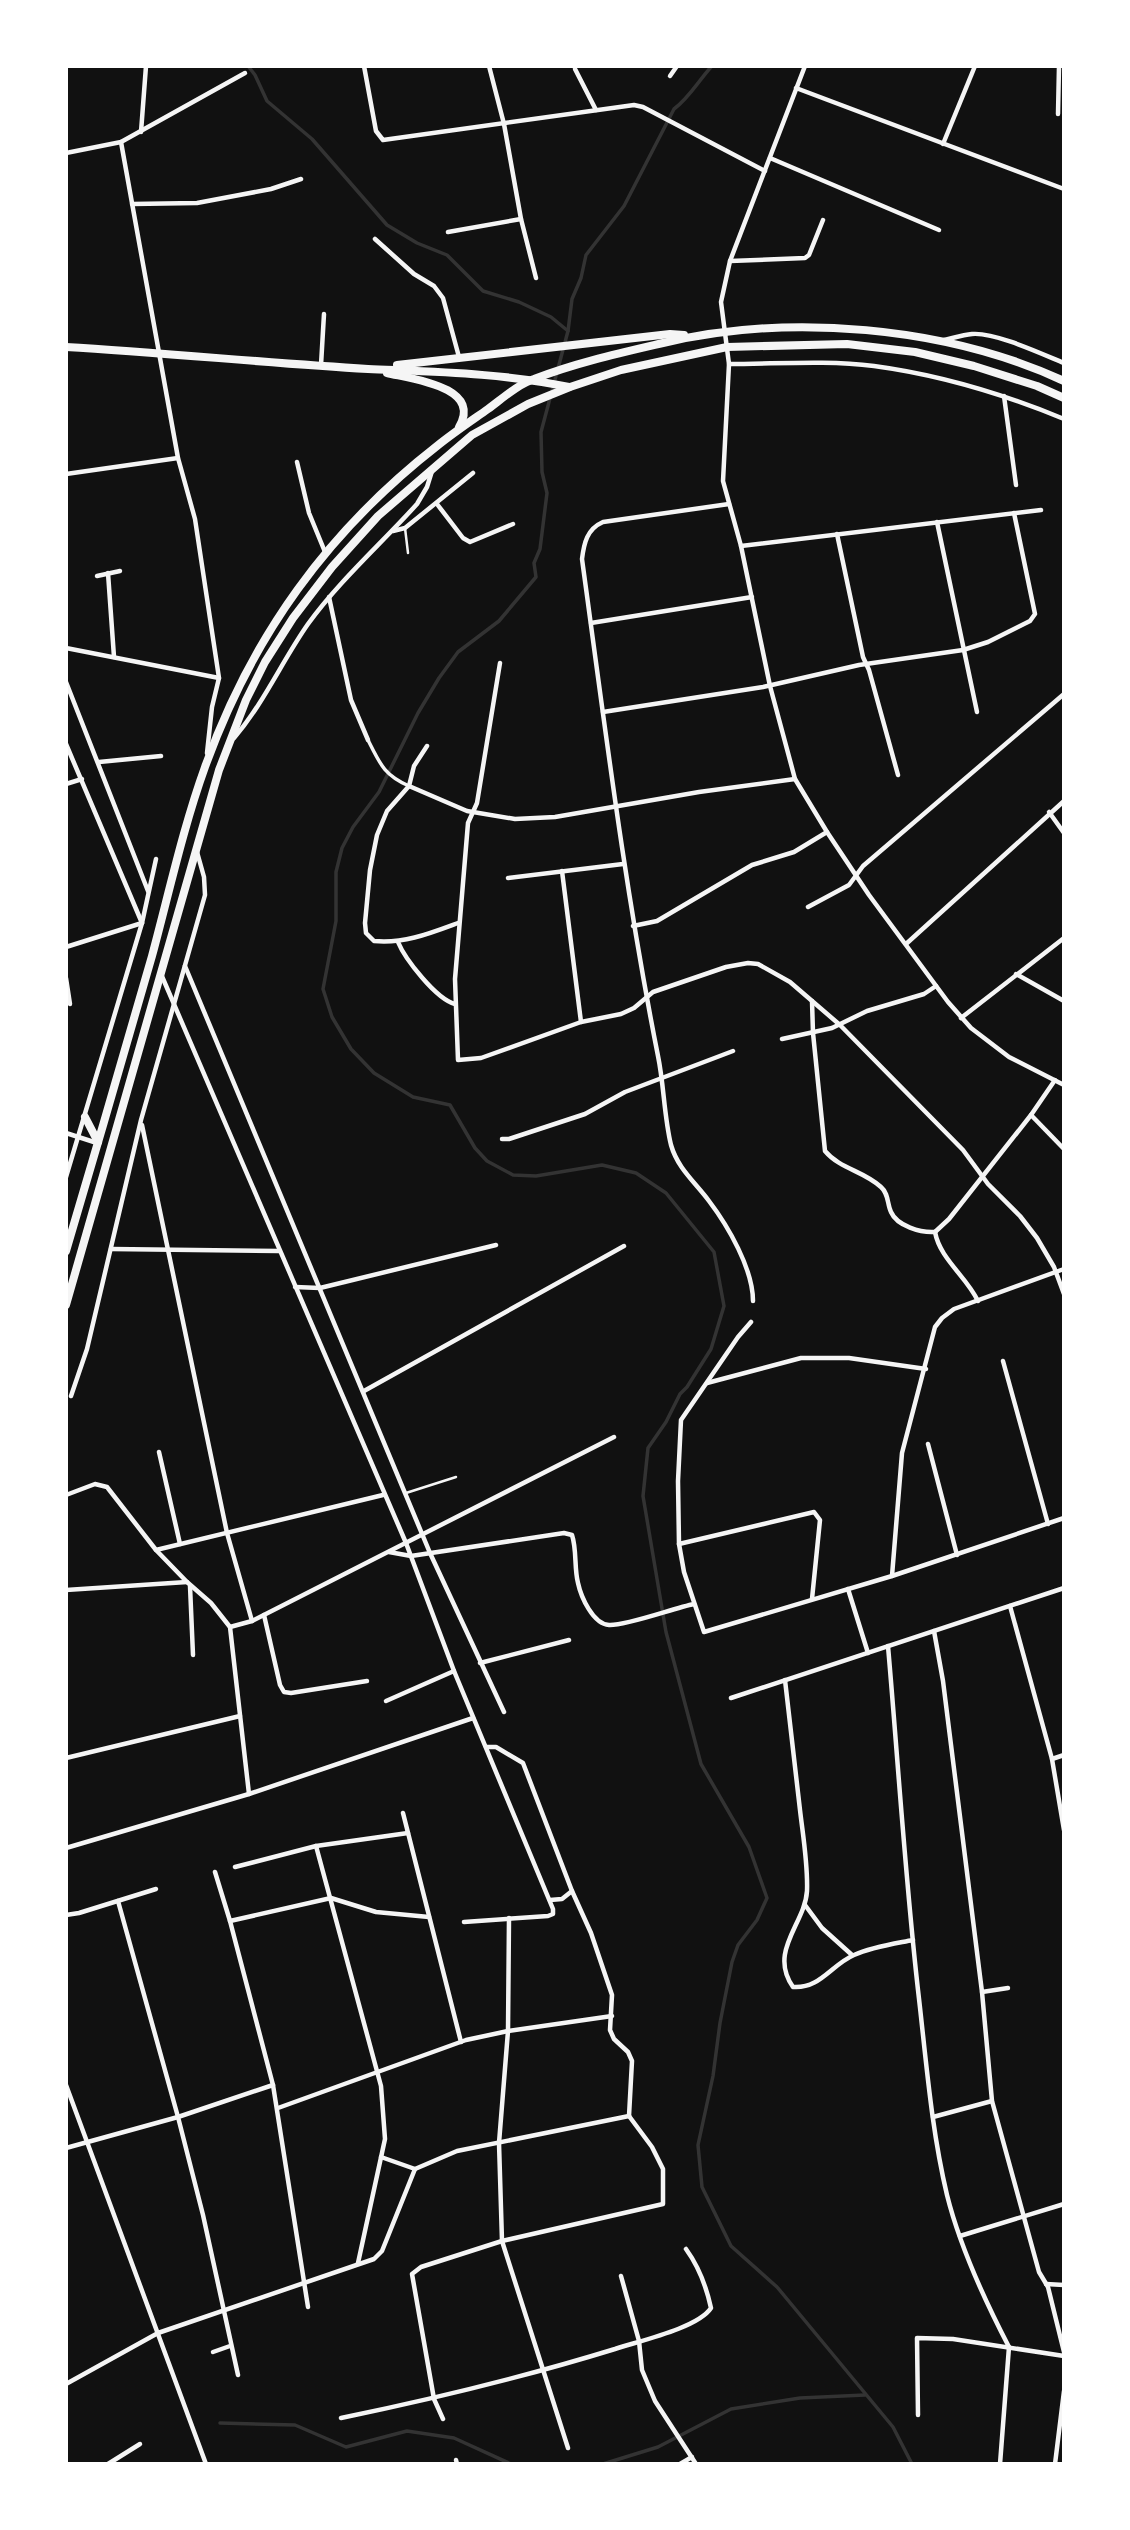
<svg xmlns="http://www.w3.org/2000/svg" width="1130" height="2530" viewBox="0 0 1130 2530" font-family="Karla,sans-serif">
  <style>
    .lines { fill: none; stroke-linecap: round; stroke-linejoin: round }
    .stream { stroke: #333; stroke-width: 3.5 }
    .service { stroke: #f5f5f5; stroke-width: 2.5 }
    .pedestrian { stroke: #f5f5f5; stroke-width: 3.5 }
    .minor { stroke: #f5f5f5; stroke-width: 4.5 }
    .primary { stroke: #f5f5f5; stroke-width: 8 }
  </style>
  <rect width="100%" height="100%" fill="#111"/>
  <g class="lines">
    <g class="stream">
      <path d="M248,66L255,75L267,101L312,139L387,225L417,243L447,255L483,291L519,302L551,317L568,331"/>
      <path d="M712,66C699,80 689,98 674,109L624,206L586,255L581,278L572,299L568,331L541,432L542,472L547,493L540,549L534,563L536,577L499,621L458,652L439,678L418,713L379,792L353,827L342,848L336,872V921L323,989L332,1017L351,1049L374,1073L413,1097L450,1105L475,1148L487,1161L513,1175L536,1176L602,1165L636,1173L666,1193L714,1252L724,1306L711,1349L687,1387L680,1394L666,1422L648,1448L643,1496L666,1632L701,1764L749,1847L767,1898L757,1920L738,1945L732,1962L720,2023L713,2076L698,2145L702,2187L731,2246L777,2287L893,2427L912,2464"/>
      <path d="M220,2423L295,2425L346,2447L407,2431L454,2438L511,2464"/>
      <path d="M603,2464L658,2447L731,2409L800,2398L865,2395"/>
    </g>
    <g class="service">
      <path d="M405,528L408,553"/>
      <path d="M406,1493L456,1477"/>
    </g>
    <path class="pedestrian" d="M368,740C380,764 384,775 409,786"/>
    <g class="minor">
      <path d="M364,66L376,131L383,140L634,105L643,107L765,171"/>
      <path d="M489,66L504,124L521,219L536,278"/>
      <path d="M805,66L730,261L721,302L729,364L723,481L741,546L770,686L795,779L827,832L869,895L948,1002L971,1028L1009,1057L1064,1085"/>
      <path d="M575,69L596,110"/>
      <path d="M670,76L677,66"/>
      <path d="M796,88L1064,189"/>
      <path d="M1058,114L1059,66"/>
      <path d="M141,132L146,66"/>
      <path d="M121,142L178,458L195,519L219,678L212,707L207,753"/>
      <path d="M943,144L975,66"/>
      <path d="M66,153L121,142L245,73"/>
      <path d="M770,158L939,230"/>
      <path d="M132,204L197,203L271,189L301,179"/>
      <path d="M448,232L521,219"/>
      <path d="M375,239L414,274L434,286L443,298L459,357"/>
      <path d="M730,261L805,258L809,255L823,220"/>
      <path d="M944,340C953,338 963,335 972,334C995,332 1042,354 1064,363"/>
      <path d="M729,364C777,364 826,360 874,366C941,375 1001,393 1064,419"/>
      <path d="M321,365L324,314"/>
      <path d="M1004,396L1016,485"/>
      <path d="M297,462L309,513L325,552"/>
      <path d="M66,474L178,458"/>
      <path d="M437,504L463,538L470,542L513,524"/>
      <path d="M729,504L603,522C587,529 584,543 582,559C605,727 625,890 658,1056C664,1085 664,1116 671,1145C678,1169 695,1182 709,1201C728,1226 753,1269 753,1301"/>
      <path d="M937,522L977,712"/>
      <path d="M393,531L405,528L473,473"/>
      <path d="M837,534L863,657L869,670L898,775"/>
      <path d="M741,546L1041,510"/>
      <path d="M108,573L114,657"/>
      <path d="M97,576L120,571"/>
      <path d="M329,597L351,700L368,740"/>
      <path d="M591,623L752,597"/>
      <path d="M66,648L219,678"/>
      <path d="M500,663L477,803L468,823L455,979L458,1060L481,1058L581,1022L621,1014L634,1008L653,992L726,967L748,963L758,964L790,982L840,1025L963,1150L988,1184L1020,1216L1037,1238L1054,1267L1064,1294"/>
      <path d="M66,682L148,891"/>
      <path d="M603,712L763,687L859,665L963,650L988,642L1030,621L1035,614L1014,513"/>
      <path d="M234,738C264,703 282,661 308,624C340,580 381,544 417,504L427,487L432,471"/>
      <path d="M66,744L142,923"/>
      <path d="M427,746L414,766L409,786L387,811L377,835L370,870L365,923L366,933L374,941C404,944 431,933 458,923"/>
      <path d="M99,762L161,756"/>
      <path d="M66,784L82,779"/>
      <path d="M409,786L467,811L515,819L555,817L699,792L795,779"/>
      <path d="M1049,812L1064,833"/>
      <path d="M562,871L581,1022"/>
      <path d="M508,878L623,864"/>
      <path d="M808,907L849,885L863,866L1064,694"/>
      <path d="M633,926L657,921L752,865L794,852L827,832"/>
      <path d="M398,942C405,959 436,999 455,1004"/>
      <path d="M906,944L1064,801"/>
      <path d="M66,947L142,923"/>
      <path d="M185,966L430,1553L504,1712"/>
      <path d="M161,974L406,1543L454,1671L553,1909V1914L548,1916L464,1922"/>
      <path d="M1016,974L1064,1001"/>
      <path d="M66,978L70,1004"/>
      <path d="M812,1001L813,1033L825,1151C840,1169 864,1171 881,1187C889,1194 887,1204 891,1212C897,1226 921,1233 935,1232"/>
      <path d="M961,1018L1064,938"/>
      <path d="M782,1039L832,1028L867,1011L924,994L936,986"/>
      <path d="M1031,1115L1064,1149"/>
      <path d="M142,1125L227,1533L252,1621"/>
      <path d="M66,1133L97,1143"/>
      <path d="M502,1139H509L585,1114L625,1092L733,1051"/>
      <path d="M66,1177L142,923L156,859"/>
      <path d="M935,1232L949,1219L1031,1115L1055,1080"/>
      <path d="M935,1232C940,1259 966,1276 978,1301"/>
      <path d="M111,1249L279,1251"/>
      <path d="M295,1287L320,1288L496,1245"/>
      <path d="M751,1322L738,1337L681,1420L678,1481L679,1544L684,1572L704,1632L892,1576L1064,1518"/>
      <path d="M1003,1361L1048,1524"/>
      <path d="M707,1383L801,1358H849L926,1369"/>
      <path d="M364,1391L624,1246"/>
      <path d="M71,1396L87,1349L141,1120L205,895L204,877L197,852"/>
      <path d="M928,1444L957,1555"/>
      <path d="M159,1452L180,1544"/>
      <path d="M66,1495L95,1484L107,1487L156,1550L187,1582L211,1603L230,1627L249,1794"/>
      <path d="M679,1544L814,1512L820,1520L812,1599"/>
      <path d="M156,1550L383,1495"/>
      <path d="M389,1552L411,1556L564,1533L572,1535C577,1550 574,1568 578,1583C581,1597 593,1624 609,1625C626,1626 674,1608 694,1604"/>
      <path d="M892,1576L902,1453L935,1327L942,1318L954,1309L1064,1269"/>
      <path d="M190,1586L193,1655"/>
      <path d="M848,1589L868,1653"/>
      <path d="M66,1590L187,1582"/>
      <path d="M1010,1606L1052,1759L1064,1830"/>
      <path d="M264,1615L280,1685L284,1692L291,1693L367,1681"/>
      <path d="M230,1627L252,1621L614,1437"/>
      <path d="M934,1631L943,1681L982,1992L992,2101L1039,2272L1048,2287L1064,2352"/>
      <path d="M888,1646C898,1761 905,1875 918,1990C926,2058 931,2128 947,2195C960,2247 984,2299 1009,2347"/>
      <path d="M480,1663L569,1640"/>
      <path d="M785,1680C790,1723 795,1766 800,1810C803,1836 808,1864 807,1891C805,1924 768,1951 793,1987C820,1989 831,1965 854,1955C872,1947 893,1944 913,1940"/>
      <path d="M731,1698L1064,1588"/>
      <path d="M386,1701L454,1671"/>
      <path d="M486,1747H496L523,1763L572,1891L591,1933L612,1995L610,2030L614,2039L628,2052L632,2061L629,2116"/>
      <path d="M66,1758L240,1716"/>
      <path d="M1052,1759L1064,1755"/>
      <path d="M403,1813L461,2042"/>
      <path d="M316,1846L381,2086L385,2139L358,2263"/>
      <path d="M66,1848L249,1794L473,1718"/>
      <path d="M235,1867L316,1846L408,1833"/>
      <path d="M215,1872L230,1921L273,2085L308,2307"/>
      <path d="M550,1900L562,1899L572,1891"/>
      <path d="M118,1901L178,2117L203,2215L238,2375"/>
      <path d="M805,1905L822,1928L852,1955"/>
      <path d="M66,1915L79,1913L156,1889"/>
      <path d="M509,1918L508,2031L499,2143L502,2241L568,2448"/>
      <path d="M230,1921L331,1898L376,1912L429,1917"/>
      <path d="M982,1992L1008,1988"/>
      <path d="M66,2085L206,2464"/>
      <path d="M278,2108L466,2040L508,2031L612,2016"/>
      <path d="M933,2117L992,2101"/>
      <path d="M66,2148L178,2117L273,2085"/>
      <path d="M381,2157L415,2169"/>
      <path d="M960,2236L1064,2204"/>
      <path d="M621,2276L639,2341L642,2370L655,2401L696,2464"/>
      <path d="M1046,2284L1064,2285"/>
      <path d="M213,2352L230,2346"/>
      <path d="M66,2384L158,2333L374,2259L382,2251L415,2169L457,2151L629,2116"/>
      <path d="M918,2415L917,2338L953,2339L1064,2356"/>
      <path d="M341,2418C433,2399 524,2377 615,2349C639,2341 698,2328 711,2308C706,2285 699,2267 686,2249"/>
      <path d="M443,2419L434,2399L412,2274L421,2267L502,2241L663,2204V2169L652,2147L629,2116"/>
      <path d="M456,2460L457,2464"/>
      <path d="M108,2464L140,2444"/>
      <path d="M680,2464L692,2457"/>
      <path d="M1000,2464L1009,2347"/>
      <path d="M1055,2464L1064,2391"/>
    </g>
    <g class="primary">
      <path d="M66,347C167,353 268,363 368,369C436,372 502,373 569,387"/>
      <path d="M397,365L670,334L684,335"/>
      <path d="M387,373C412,379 483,387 459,427"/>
      <path d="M85,1117L98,1142"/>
      <path d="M66,1251C95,1153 124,1054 152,956C169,893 183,828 205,767C252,636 328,531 437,446C453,433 471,421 488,409C503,398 517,385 534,379C575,363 620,353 663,343C789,313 945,326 1064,381"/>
      <path d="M66,1305L219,770L246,700L265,662L293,618L332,567L378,516L472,435L528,404L570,387L621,370L727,347L847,344L915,352L974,366L1037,386L1064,398"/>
    </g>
  </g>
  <rect width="1130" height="2530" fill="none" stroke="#ffffff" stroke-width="136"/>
</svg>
